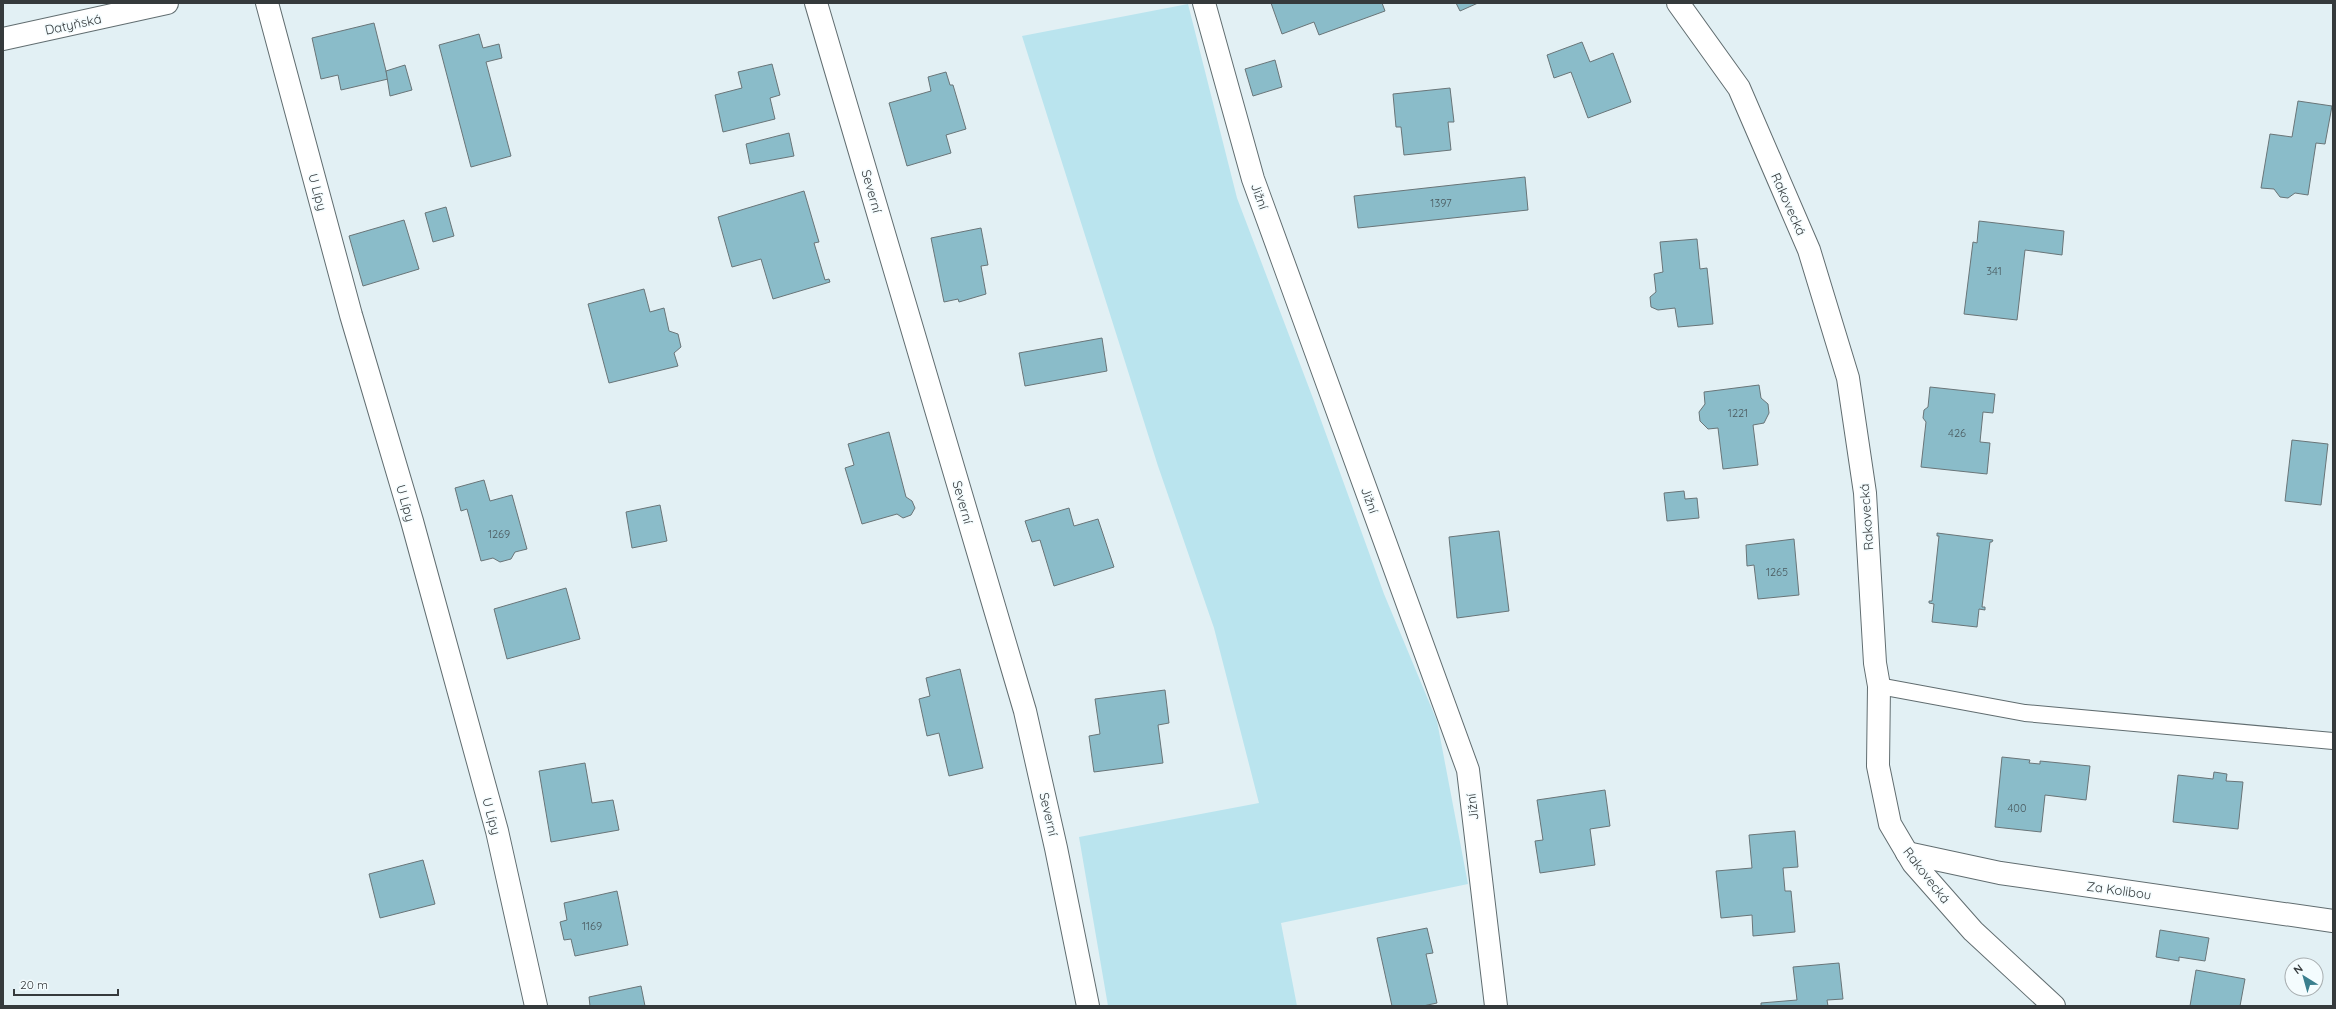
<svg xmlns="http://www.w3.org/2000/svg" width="2336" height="1009" viewBox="0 0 2336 1009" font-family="Quicksand,sans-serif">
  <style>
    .green { fill: #bae4ee }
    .building { fill: #8abcc9; stroke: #697578 }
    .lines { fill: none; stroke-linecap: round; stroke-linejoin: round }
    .service-casing { stroke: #616d70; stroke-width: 18 }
    .minor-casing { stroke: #616d70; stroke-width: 24 }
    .secondary-casing { stroke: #616d70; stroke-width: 24 }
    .service { stroke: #fff; stroke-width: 16 }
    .minor { stroke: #fff; stroke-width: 22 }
    .secondary { stroke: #fff; stroke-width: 22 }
    .labels { text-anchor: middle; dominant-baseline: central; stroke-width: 3; stroke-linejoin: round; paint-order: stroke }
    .number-label { font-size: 11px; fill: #4a5a5f }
    .street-label { font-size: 13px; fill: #353a3c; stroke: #f4fcfe }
  </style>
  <rect width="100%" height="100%" fill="#e2f0f4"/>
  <path class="green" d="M1188,4L1237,198L1314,401L1384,594L1437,721L1468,884L1281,923L1297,1006H1108L1079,837L1259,803L1214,628L1158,466L1022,36Z"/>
  <g class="building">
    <path d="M1271,3H1382L1385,11L1319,35L1314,22L1282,34Z"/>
    <path d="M1456,3H1478L1460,11Z"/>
    <path d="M374,23L388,79L341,90L338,75L321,79L312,38Z"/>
    <path d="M479,34L483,48L499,44L502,58L486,62L511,156L471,167L439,45Z"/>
    <path d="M1582,42L1590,62L1613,53L1631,102L1588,118L1571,72L1554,78L1547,55Z"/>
    <path d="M1275,60L1282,87L1253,96L1245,69Z"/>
    <path d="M772,64L780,95L770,98L775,119L723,132L715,95L742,88L738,72Z"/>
    <path d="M405,65L412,90L390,96L386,71Z"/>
    <path d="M946,72L950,85H953L966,129L946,135L951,153L907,166L889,103L931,91L928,77Z"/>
    <path d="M1450,88L1454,122H1448L1451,150L1404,155L1401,127H1396L1393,94Z"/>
    <path d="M2298,101L2332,106L2325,144L2316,143L2308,195L2295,193L2288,198L2280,197L2274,189L2261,188L2270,134L2292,137Z"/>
    <path d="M789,133L794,156L750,164L746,144Z"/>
    <path d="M1525,177L1528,210L1358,228L1354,196Z"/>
    <path d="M804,191L819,242L814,243L825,280L829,279L830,282L773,299L761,259L732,267L718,217Z"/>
    <path d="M446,207L454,236L433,242L425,213Z"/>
    <path d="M404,220L419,269L363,286L349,236Z"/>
    <path d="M1979,221L2064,231L2062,255L2025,250L2017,320L1964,314L1973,242L1977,243Z"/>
    <path d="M981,228L988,265L981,266L986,294L959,302L958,299L944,302L931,238Z"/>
    <path d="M1697,239L1700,269L1707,268L1713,324L1678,327L1675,308L1658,310L1651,307L1650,297L1656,292L1654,274L1663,272L1660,242Z"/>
    <path d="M644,289L650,312L664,308L669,331L678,334L681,347L674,353L678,366L609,383L588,304Z"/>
    <path d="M1102,338L1107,371L1025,386L1019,353Z"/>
    <path d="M1759,385L1761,398L1768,404L1769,413L1764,423L1753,425L1758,465L1723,469L1718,428L1708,429L1700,421L1699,412L1705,404L1704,392Z"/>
    <path d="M1930,387L1995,394L1993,413L1983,412L1980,442L1990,443L1987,474L1921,467L1926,422L1923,418L1924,410L1928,407Z"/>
    <path d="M889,432L906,497L912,501L915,508L911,515L903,518L897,514L862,524L845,468L854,465L848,444Z"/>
    <path d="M2292,440L2328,444L2321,505L2285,501Z"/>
    <path d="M484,480L490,501L512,495L527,549L515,552L511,559L500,562L493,558L481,561L467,509L461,511L455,488Z"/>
    <path d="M1684,491L1685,499L1697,498L1699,518L1667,521L1664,493Z"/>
    <path d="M660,505L667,541L632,548L626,512Z"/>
    <path d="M1069,508L1074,526L1098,519L1114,567L1054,586L1040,540L1032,542L1025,521Z"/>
    <path d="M1499,531L1509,611L1457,618L1449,537Z"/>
    <path d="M1937,533L1993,540L1992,542H1990L1982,607H1985V610L1979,609L1977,627L1932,622L1934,604L1929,603V601H1932L1939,536H1937Z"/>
    <path d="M1794,539L1799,595L1758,599L1754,565L1747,566L1746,545Z"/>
    <path d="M566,588L580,639L507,659L494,609Z"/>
    <path d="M960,669L983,768L949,776L939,733L927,736L919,699L930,696L926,678Z"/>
    <path d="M1165,690L1169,723L1158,725L1163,763L1094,772L1089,736L1100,734L1095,699Z"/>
    <path d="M2002,757L2030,760L2029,763L2040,764V761L2090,766L2086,800L2045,795L2041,832L1995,827Z"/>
    <path d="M585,763L592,803L613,800L619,830L551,842L539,771Z"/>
    <path d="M2214,772L2227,774L2226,781L2243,782L2238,829L2173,822L2178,775L2213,779Z"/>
    <path d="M1605,790L1610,826L1590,829L1595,865L1540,873L1535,841L1543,840L1537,800Z"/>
    <path d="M1795,831L1798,867L1783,868L1785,891H1791L1795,932L1753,936L1752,915L1721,918L1716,871L1752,868L1749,835Z"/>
    <path d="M423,860L435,904L380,918L369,874Z"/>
    <path d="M617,891L628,945L575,956L571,939L564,940L560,922L567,920L564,903Z"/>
    <path d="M1427,928L1433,953L1426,954L1437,1003L1423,1006H1392L1377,938Z"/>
    <path d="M2160,930L2209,938L2205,961L2179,957V961L2156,957Z"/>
    <path d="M1839,963L1843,999L1827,1000L1828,1006H1761V1003L1797,1000L1793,967Z"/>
    <path d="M2196,970L2245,979L2240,1006H2190Z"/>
    <path d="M641,986L645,1006H590L589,997Z"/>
  </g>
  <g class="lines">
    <defs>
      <path id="service" d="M1879,686L2025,713L2333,741"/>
      <g id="minor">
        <path d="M267,3L351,315L412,521L497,831L536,1006"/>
        <path d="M816,3L1025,711L1056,848L1088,1006"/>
        <path d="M1204,3L1253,179L1468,770L1496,1006"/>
        <path d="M1678,3L1739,88L1809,250L1848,378L1865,493L1875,663L1879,686L1878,766L1890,824L1913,863L1973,931L2054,1006"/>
        <path d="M1907,853L2000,873L2333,921"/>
      </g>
      <path id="secondary" d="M3,39L167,3"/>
    </defs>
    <use href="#service" class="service-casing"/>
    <use href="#minor" class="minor-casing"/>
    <use href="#secondary" class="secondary-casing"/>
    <use href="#service" class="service"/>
    <use href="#minor" class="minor"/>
    <use href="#secondary" class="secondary"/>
  </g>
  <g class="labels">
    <g class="number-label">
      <text x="1441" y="203">1397</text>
      <text x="1994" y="271">341</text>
      <text x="1738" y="413">1221</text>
      <text x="1957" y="433">426</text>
      <text x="499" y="534">1269</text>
      <text x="1777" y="572">1265</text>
      <text x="2017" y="808">400</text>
      <text x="592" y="926">1169</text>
    </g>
    <g class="street-label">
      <text transform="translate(73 24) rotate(-12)">Datyňská</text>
      <text transform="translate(872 191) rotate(74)">Severní</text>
      <text transform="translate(318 192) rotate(75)">U Lípy</text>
      <text transform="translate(1260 196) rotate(70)">Jižní</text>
      <text transform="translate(1789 204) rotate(66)">Rakovecká</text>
      <text transform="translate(1370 500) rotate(70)">Jižní</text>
      <text transform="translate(963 502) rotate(74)">Severní</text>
      <text transform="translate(406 503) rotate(74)">U Lípy</text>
      <text transform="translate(1866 517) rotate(-94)">Rakovecká</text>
      <text transform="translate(1472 807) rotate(-97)">Jižní</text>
      <text transform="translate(1049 814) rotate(77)">Severní</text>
      <text transform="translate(492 816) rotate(75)">U Lípy</text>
      <text transform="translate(1927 875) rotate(52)">Rakovecká</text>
      <text transform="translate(2119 890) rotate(8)">Za Kolibou</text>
    </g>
  </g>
  <rect width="2336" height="1009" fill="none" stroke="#353a3c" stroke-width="8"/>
  <g transform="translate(2304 977) rotate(323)"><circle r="19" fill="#f4fcfe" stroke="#a8aeb0"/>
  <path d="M0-3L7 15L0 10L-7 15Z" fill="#3b7f8e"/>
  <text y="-6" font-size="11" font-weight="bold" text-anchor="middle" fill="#353a3c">N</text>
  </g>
  <path d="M14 989v6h104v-6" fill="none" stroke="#353a3c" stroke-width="2"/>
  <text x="20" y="989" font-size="12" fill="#353a3c" stroke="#f4fcfe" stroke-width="3" paint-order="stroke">20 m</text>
</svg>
